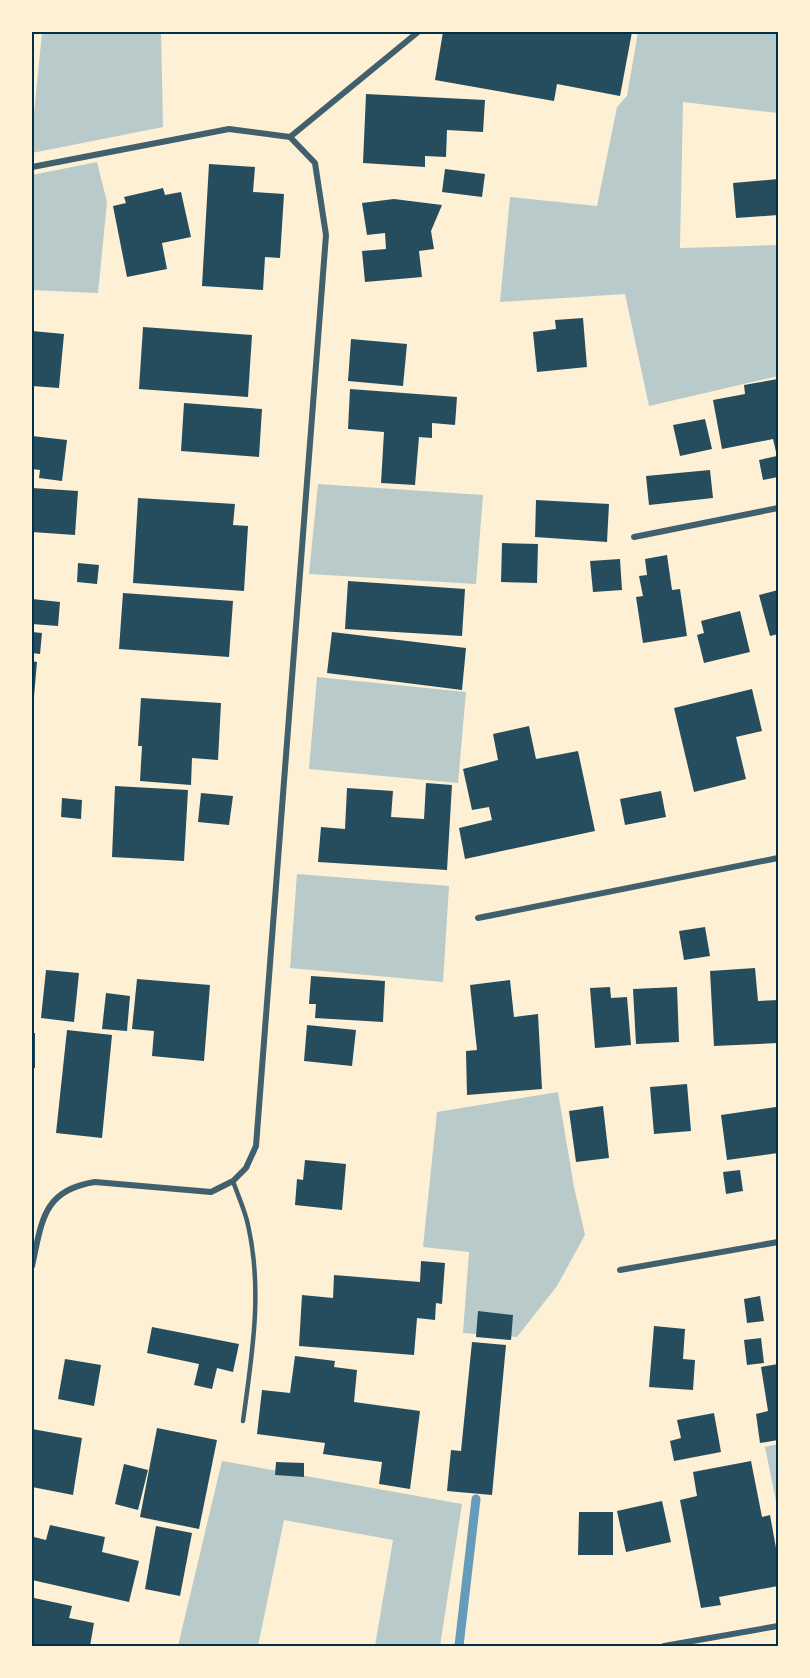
<svg xmlns="http://www.w3.org/2000/svg" width="810" height="1678" viewBox="0 0 810 1678" font-family="'Titillium Web',sans-serif">
  <style>
    .green { fill: #b9caca }
    .lines { fill: none; stroke-linecap: round; stroke-linejoin: round }
    .stream { stroke: #669bbc; stroke-width: 9 }
    .building { fill: #264d5e }
    .service { stroke: #3f606c; stroke-width: 4.5 }
    .minor { stroke: #3f606c; stroke-width: 6 }
    .neatline { fill: none; stroke: #003049; stroke-width: 2 }
  </style>
  <rect width="100%" height="100%" fill="#fdf0d5"/>
  <g class="green">
    <path d="M42,32H161L163,127L32,153V134Z"/>
    <path d="M638,32H778V113L683,102L680,248L778,245V376L649,406L625,294L500,302L510,197L597,206L617,107L627,96Z"/>
    <path d="M97,162L107,202L98,293L32,290V175Z"/>
    <path d="M318,484L483,495L476,584L309,574Z"/>
    <path d="M317,677L466,692L458,783L309,769Z"/>
    <path d="M297,874L449,886L443,982L290,968Z"/>
    <path d="M558,1092L574,1187L585,1235L557,1286L517,1337L463,1333L469,1252L423,1247L437,1112Z"/>
    <path d="M778,1444V1511L765,1447Z"/>
    <path d="M222,1461L462,1504L440,1646H375L393,1540L284,1520L258,1646H178Z"/>
  </g>
  <g class="lines">
    <path class="stream" d="M459,1646L476,1499"/>
  </g>
  <g class="building">
    <path d="M443,32H632L620,96L557,84L554,101L435,80Z"/>
    <path d="M366,94L485,100L483,132L447,130L446,157L425,156V167L363,163Z"/>
    <path d="M209,164L255,167L253,192L284,194L280,258L265,257L263,290L202,286Z"/>
    <path d="M445,169L485,174L482,197L442,192Z"/>
    <path d="M778,179V215L736,218L733,183Z"/>
    <path d="M163,188L165,195L181,192L191,237L162,243L167,269L127,277L113,206L126,203L124,197Z"/>
    <path d="M394,199L442,205L431,231L434,249L419,251L422,277L365,282L362,251L386,249L385,233L367,235L362,203Z"/>
    <path d="M583,318L587,367L537,372L533,332L556,329L555,320Z"/>
    <path d="M143,327L252,335L248,397L139,389Z"/>
    <path d="M32,331L64,334L59,388L32,386Z"/>
    <path d="M351,339L407,344L403,386L348,381Z"/>
    <path d="M778,379V477L763,480L759,460L777,456L773,439L722,449L713,400L745,394L744,385Z"/>
    <path d="M350,389L457,397L455,425L432,423V438L419,437L415,485L381,483L384,432L348,429Z"/>
    <path d="M184,403L262,409L259,457L181,451Z"/>
    <path d="M705,419L712,449L680,456L673,425Z"/>
    <path d="M32,436L67,440L62,481L39,478L40,470L32,469Z"/>
    <path d="M710,470L713,498L649,505L646,476Z"/>
    <path d="M32,488L78,491L75,535L32,532Z"/>
    <path d="M138,498L235,504L233,525L248,526L244,591L133,583Z"/>
    <path d="M536,500L609,504L607,542L535,537Z"/>
    <path d="M502,543L538,544L537,583L501,582Z"/>
    <path d="M667,555L672,590L680,589L687,636L643,643L636,597L643,596L639,576L647,575L645,559Z"/>
    <path d="M620,559L622,590L593,592L590,561Z"/>
    <path d="M78,563L99,565L97,584L77,582Z"/>
    <path d="M348,581L465,589L462,636L345,629Z"/>
    <path d="M778,590V634L770,636L759,595Z"/>
    <path d="M123,593L233,601L229,657L119,649Z"/>
    <path d="M32,599L60,602L58,626L32,624Z"/>
    <path d="M740,611L750,652L704,663L697,635L704,633L701,621Z"/>
    <path d="M32,632L42,633L40,654L32,653Z"/>
    <path d="M332,632L466,648L462,690L327,673Z"/>
    <path d="M32,661L37,662L33,708H32Z"/>
    <path d="M752,689L762,731L736,737L746,779L694,792L674,708Z"/>
    <path d="M141,698L221,703L218,760L192,758L191,785L140,781L142,746H138Z"/>
    <path d="M529,726L536,759L578,751L595,831L465,859L459,828L492,820L489,807L472,810L463,769L498,760L493,734Z"/>
    <path d="M426,783L452,785L447,870L318,862L321,827L345,829L347,788L393,791L391,817L424,819Z"/>
    <path d="M115,786L188,790L184,861L112,857Z"/>
    <path d="M661,791L666,817L625,825L620,799Z"/>
    <path d="M201,793L233,796L229,825L198,822Z"/>
    <path d="M62,798L82,800L81,819L61,817Z"/>
    <path d="M705,927L710,956L684,960L679,931Z"/>
    <path d="M755,968L758,1001L778,1000V1043L714,1046L710,971Z"/>
    <path d="M46,970L79,973L74,1022L41,1018Z"/>
    <path d="M311,976L385,981L383,1022L315,1018L316,1004H309Z"/>
    <path d="M137,979L210,985L204,1061L152,1056L154,1031L132,1029Z"/>
    <path d="M510,980L514,1017L538,1014L542,1089L467,1095L466,1051L477,1050L470,985Z"/>
    <path d="M610,987L611,998L627,997L631,1045L595,1048L590,988Z"/>
    <path d="M677,987L679,1042L636,1044L633,989Z"/>
    <path d="M106,993L130,996L127,1031L102,1029Z"/>
    <path d="M307,1025L356,1030L352,1066L304,1061Z"/>
    <path d="M67,1030L112,1035L102,1138L56,1133Z"/>
    <rect x="32" y="1033" width="3" height="35"/>
    <path d="M687,1084L691,1131L654,1134L650,1087Z"/>
    <path d="M603,1106L609,1158L576,1162L569,1111Z"/>
    <path d="M776,1107L778,1153L727,1160L721,1115Z"/>
    <path d="M305,1160L346,1164L342,1210L295,1205L297,1179L303,1180Z"/>
    <path d="M740,1170L743,1191L726,1194L723,1172Z"/>
    <path d="M421,1261L445,1263L442,1304L436,1303L435,1320L417,1318L414,1355L299,1346L302,1295L333,1298L334,1275L420,1282Z"/>
    <path d="M760,1296L764,1321L747,1323L744,1299Z"/>
    <path d="M478,1311L513,1315L511,1340L476,1337Z"/>
    <path d="M654,1326L685,1329L683,1359L695,1360L693,1390L649,1387Z"/>
    <path d="M152,1327L239,1344L233,1372L217,1368L212,1389L194,1385L199,1364L147,1353Z"/>
    <path d="M761,1338L764,1363L747,1365L744,1340Z"/>
    <path d="M472,1342L506,1345L492,1495L447,1491L451,1450L461,1451Z"/>
    <path d="M295,1356L335,1361L334,1367L357,1370L354,1402L420,1411L410,1489L379,1484L382,1462L323,1454L325,1443L257,1434L262,1390L290,1393Z"/>
    <path d="M65,1359L101,1365L94,1406L58,1399Z"/>
    <path d="M778,1364V1440L760,1443L756,1414L768,1411L761,1367Z"/>
    <path d="M714,1413L721,1452L674,1461L670,1441L681,1438L677,1420Z"/>
    <path d="M157,1428L217,1440L199,1529L140,1517Z"/>
    <path d="M32,1429L82,1438L73,1495L32,1487Z"/>
    <path d="M751,1461L762,1517L770,1515L778,1559V1586L719,1597L721,1605L701,1608L680,1500L697,1496L693,1472Z"/>
    <path d="M276,1462L304,1463V1477L275,1475Z"/>
    <path d="M124,1464L148,1470L138,1510L115,1504Z"/>
    <path d="M662,1501L671,1542L626,1552L617,1511Z"/>
    <path d="M579,1512H613V1555H578Z"/>
    <path d="M50,1525L105,1537L102,1552L139,1561L129,1602L32,1580V1546L34,1537L46,1540Z"/>
    <path d="M156,1526L192,1533L180,1596L145,1589Z"/>
    <path d="M34,1598L72,1606L69,1618L94,1623L90,1646H42L32,1644V1608Z"/>
  </g>
  <g class="lines">
    <path class="service" d="M233,1181C238,1196 245,1210 248,1225C263,1291 252,1355 243,1421"/>
    <g class="minor">
      <path d="M32,167L229,129L290,137L418,32"/>
      <path d="M634,537L778,508"/>
      <path d="M478,918L778,858"/>
      <path d="M32,1266C42,1222 42,1190 95,1182L211,1192L233,1181L246,1168L256,1146L326,235L315,163L290,137"/>
      <path d="M620,1270L778,1242"/>
      <path d="M664,1646L778,1626"/>
    </g>
  </g>
  <rect width="810" height="1678" fill="none" stroke="#fdf0d5" stroke-width="66"/>
  <rect x="33" y="33" width="744" height="1612" class="neatline"/>
</svg>
